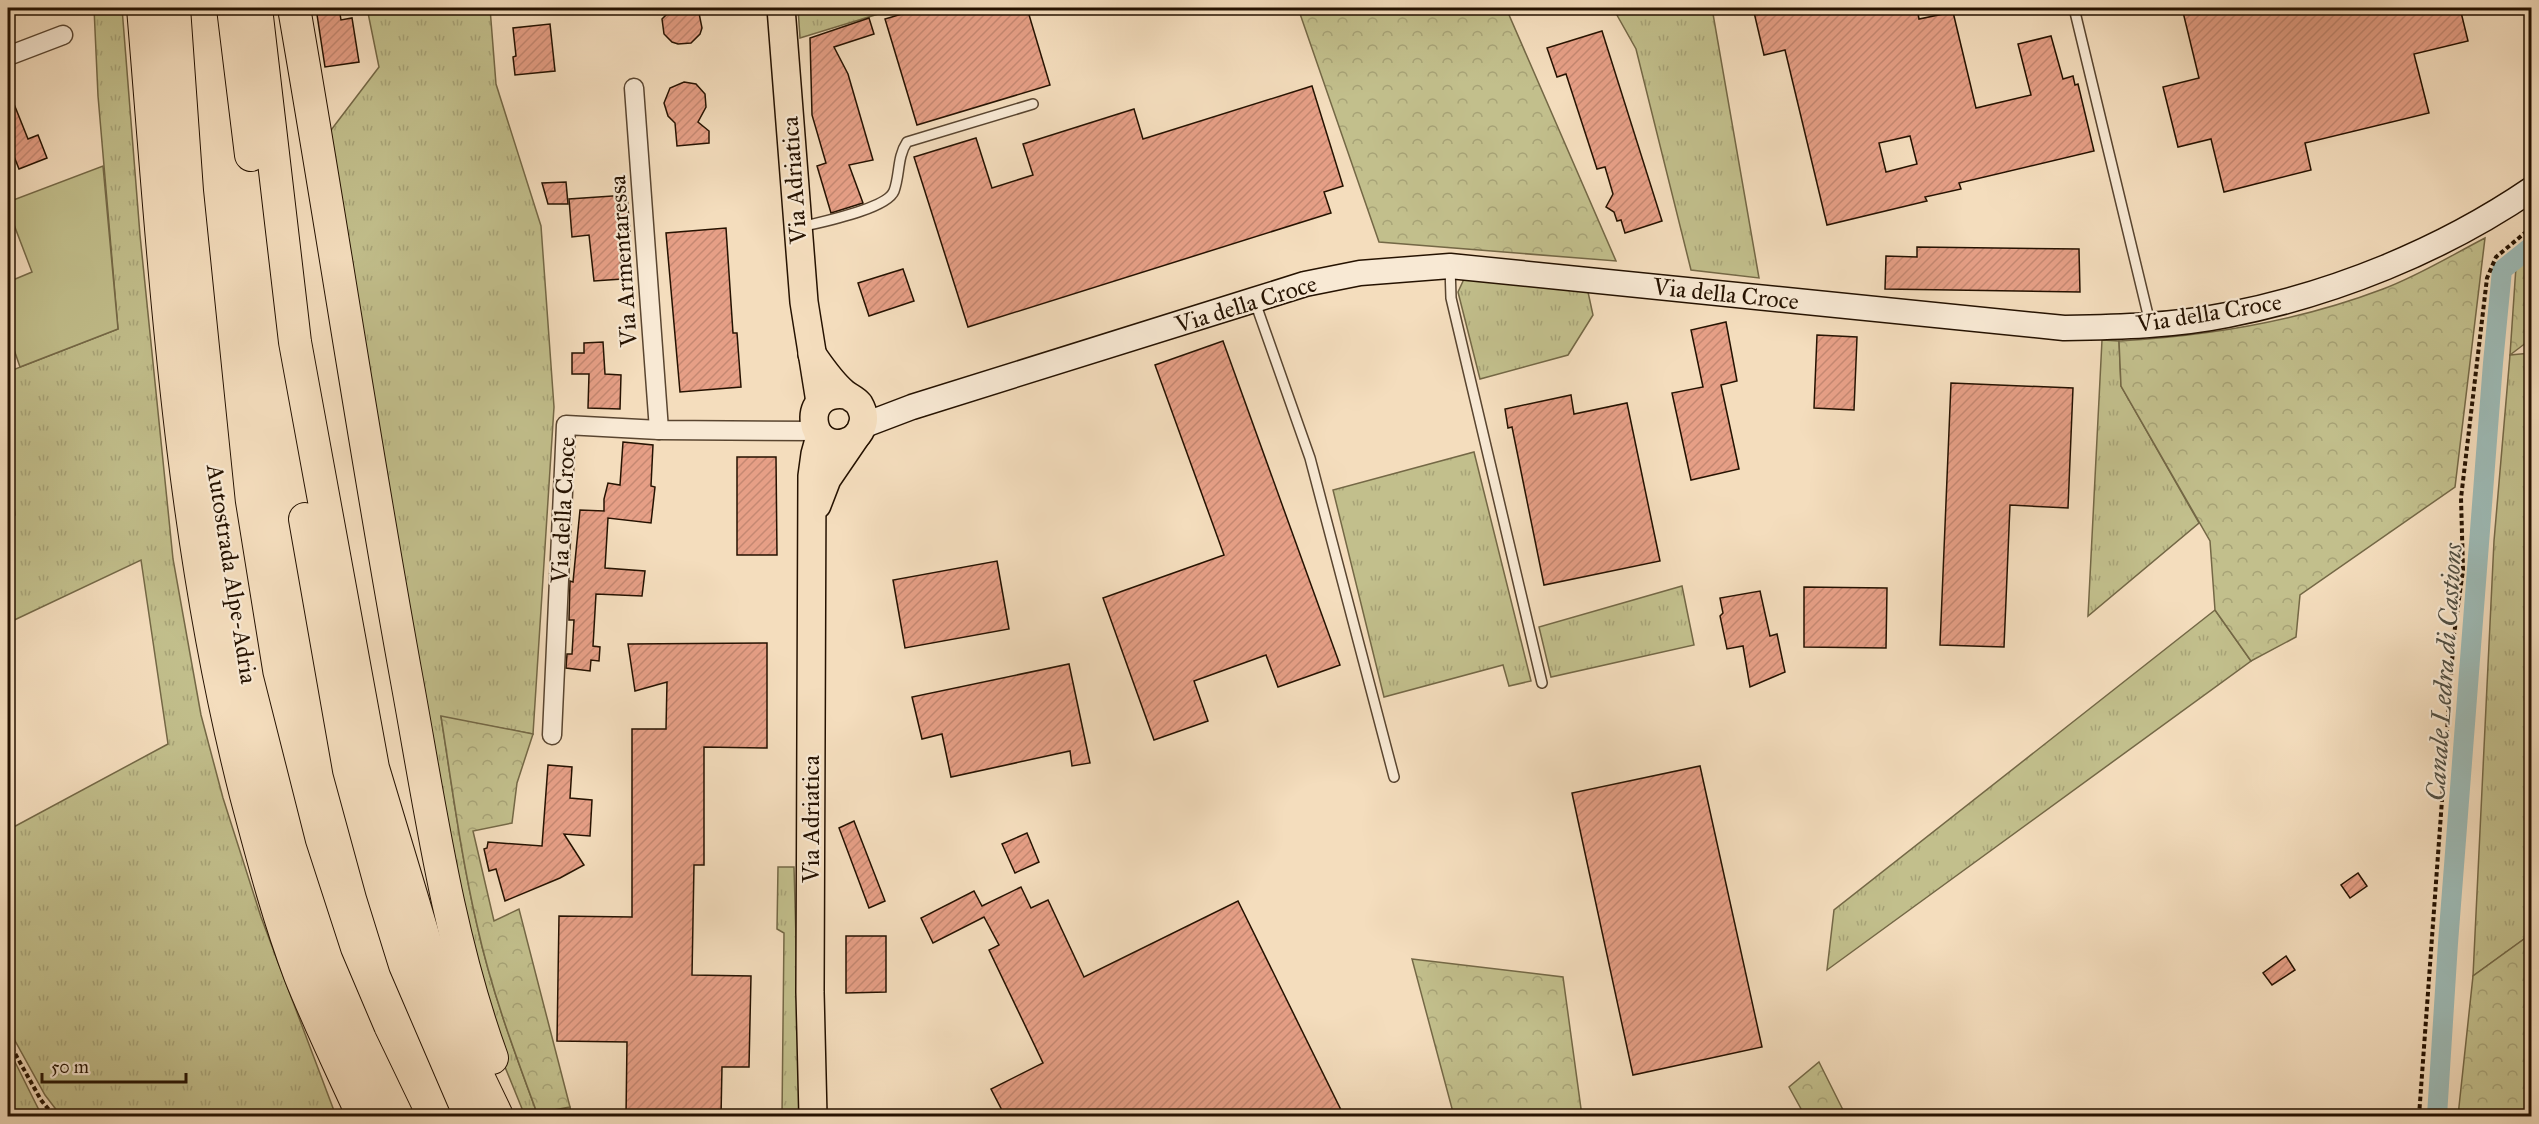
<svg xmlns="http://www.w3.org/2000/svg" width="2539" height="1124" viewBox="0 0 2539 1124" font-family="'IM FELL Great Primer',serif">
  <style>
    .grass { fill: url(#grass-tufts); stroke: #746846; stroke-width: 1.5 }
    .forest { fill: url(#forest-crowns); stroke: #746846; stroke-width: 1.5 }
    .green { fill: #c2bf8c; stroke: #746846; stroke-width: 1.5 }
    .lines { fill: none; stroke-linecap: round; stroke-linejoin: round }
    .canal { stroke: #9dbbb7; stroke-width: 20 }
    .building { fill: url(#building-hatch); stroke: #251201; stroke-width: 1.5; fill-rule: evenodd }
    .service-casing { stroke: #594530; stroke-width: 12 }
    .minor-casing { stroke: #594530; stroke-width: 21 }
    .secondary-casing { stroke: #251201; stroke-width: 27 }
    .primary-casing { stroke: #251201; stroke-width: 30 }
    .motorway-casing { stroke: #251201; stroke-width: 34 }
    .path { stroke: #251201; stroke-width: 4; stroke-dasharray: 4.5 3; stroke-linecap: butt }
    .service { stroke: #f8e9d4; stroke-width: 9 }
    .minor { stroke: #f8e9d4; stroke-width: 18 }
    .secondary { stroke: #f8e9d4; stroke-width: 24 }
    .primary { stroke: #f4ddbd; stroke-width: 27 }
    .motorway { stroke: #f4ddbd; stroke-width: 32 }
    .labels { text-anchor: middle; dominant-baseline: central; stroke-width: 4.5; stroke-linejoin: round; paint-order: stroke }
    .street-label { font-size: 24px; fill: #251201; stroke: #f8e9d4 }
    .water-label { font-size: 26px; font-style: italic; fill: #4f4d41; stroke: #f8e9d4 }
  </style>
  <defs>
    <pattern id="grass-tufts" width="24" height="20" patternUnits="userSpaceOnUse" patternTransform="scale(1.5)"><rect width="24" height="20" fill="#c2bf8c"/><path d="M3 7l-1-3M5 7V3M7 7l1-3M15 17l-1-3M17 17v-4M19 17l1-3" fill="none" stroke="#a7a377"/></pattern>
    <pattern id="forest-crowns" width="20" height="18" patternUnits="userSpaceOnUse" patternTransform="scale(1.5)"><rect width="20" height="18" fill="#c2bf8c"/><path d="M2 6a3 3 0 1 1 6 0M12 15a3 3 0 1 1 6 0" fill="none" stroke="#a7a377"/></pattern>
    <pattern id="building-hatch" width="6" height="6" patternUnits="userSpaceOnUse" patternTransform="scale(1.5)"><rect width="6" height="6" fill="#e69f86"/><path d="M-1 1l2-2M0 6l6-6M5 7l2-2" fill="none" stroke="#c58872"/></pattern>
  </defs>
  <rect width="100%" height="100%" fill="#f4ddbd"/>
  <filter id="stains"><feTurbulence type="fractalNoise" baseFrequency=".00333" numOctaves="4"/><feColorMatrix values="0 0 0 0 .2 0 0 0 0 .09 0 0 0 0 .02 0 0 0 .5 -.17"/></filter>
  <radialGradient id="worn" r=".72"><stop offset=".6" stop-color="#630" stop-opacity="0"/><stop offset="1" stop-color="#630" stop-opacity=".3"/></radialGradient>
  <g class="grass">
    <path d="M94,8H122L140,235L173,559L201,715L223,798L261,917L336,1116H61L45,1095L8,1028V830L168,744L141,560L8,623V518L15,515L8,450V375L10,371L118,329L98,96Z"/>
    <path d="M367,8H490L496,84L541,226L554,407L533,734L441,717C452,786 461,856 477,925C491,989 514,1051 537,1113L570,1107L572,1116H525L494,1040L464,929L325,138L379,67Z"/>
    <path d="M798,8H898L800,38Z"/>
    <path d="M1613,8H1712L1759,278L1691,270L1636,49Z"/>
    <path d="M1464,279L1522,284L1588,292L1593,315L1568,355L1480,379L1458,292Z"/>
    <path d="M2102,340L2119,341L2121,386L2199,523L2088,616Z"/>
    <path d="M2531,353V934L2473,976L2494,541L2510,355Z"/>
    <path d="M1474,452L1531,681L1509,686L1503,665L1384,697L1333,490Z"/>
    <path d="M1682,586L1694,645L1551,677L1539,627Z"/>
    <path d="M2215,610L2251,661L1827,970L1834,910Z"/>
    <path d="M778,867H794L801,1116H782L784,933L777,929Z"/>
    <path d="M8,1048L39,1110L44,1116H8Z"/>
  </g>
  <g class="forest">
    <path d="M1298,8H1506L1616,261L1379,242Z"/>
    <path d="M2485,238L2455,487L2300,595L2296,637L2251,661L2215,610L2210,541L2121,386L2119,341C2209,336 2299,321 2383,289C2418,276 2452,255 2485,238Z"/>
    <path d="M2531,240V339L2510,355L2517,252Z"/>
    <path d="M441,716L533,734L517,783L512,823L473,831L494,921L519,909L570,1107L537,1113C514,1051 491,989 477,925C461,856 452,786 441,716Z"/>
    <path d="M2531,934V1116H2458L2473,976Z"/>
    <path d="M1412,959L1563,977L1582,1116H1454Z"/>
    <path d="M1819,1062L1846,1116H1805L1789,1087Z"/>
  </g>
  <path class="green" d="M103,166L118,329L20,367L8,332V282L32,272L8,209V202Z"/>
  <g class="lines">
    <path class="canal" d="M2437,1116L2448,943L2493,363L2502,270L2532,246"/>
  </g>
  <g class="building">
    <path d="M316,8H339L341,20L352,18L359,62L325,67Z"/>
    <path d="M673,8H695L699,13L702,28L700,34L691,43L678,44L672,42L664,34L662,19Z"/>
    <path d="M922,8H1027L1050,85L917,125L885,19Z"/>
    <path d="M1753,8H1917L1919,19L1953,12L1976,108L2031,95L2018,44L2051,36L2063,79L2073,76L2075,85L2078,84L2094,151L1959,183L1961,189L1925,197L1927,201L1827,225L1785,50L1764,55ZM1910,136L1917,164L1886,172L1879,143Z"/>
    <path d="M2182,8H2460L2468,41L2414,54L2429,113L2305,143L2311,170L2224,192L2211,139L2178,147L2163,87L2199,78Z"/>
    <path d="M869,18L874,34L834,47L848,74L873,160L849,165L863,203L831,213L817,166L826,163L812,115L810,38Z"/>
    <path d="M550,24L555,71L515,75L513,57L516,56L513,28Z"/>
    <path d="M1602,31L1662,221L1625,233L1621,220L1617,221L1614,212L1606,207L1613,194L1605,167L1597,169L1566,74L1557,77L1547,48Z"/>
    <path d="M684,82L696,84L705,94L706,107L698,122L709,131V143L677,146L675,123L668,116L664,103L670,88Z"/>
    <path d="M1312,86L1343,186L1324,192L1331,213L968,327L914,157L976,138L992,188L1033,175L1023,144L1134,109L1143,139Z"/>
    <path d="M8,89L28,139L38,135L47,158L19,169L8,141Z"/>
    <path d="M566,182L568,204H548L542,183Z"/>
    <path d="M627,195L630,231L618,232L622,279L594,281L589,235L572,237L569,199Z"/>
    <path d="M726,228L733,333H737L741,387L680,392L666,233Z"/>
    <path d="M1917,247L2079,249L2080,292L1885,289L1886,256L1917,257Z"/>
    <path d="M903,269L914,301L869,316L858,283Z"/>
    <path d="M1726,322L1737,381L1721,385L1739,469L1691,480L1672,393L1703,387L1691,330Z"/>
    <path d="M1817,335L1857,337L1854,410L1814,408Z"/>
    <path d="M1223,341L1340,665L1278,687L1266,655L1194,681L1208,721L1154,740L1103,598L1224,555L1155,365Z"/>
    <path d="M603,342L605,374L621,375L620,409L588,408L589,374H572V353H584V343Z"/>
    <path d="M1951,383L2073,388L2068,508L2010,505L2004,647L1940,645Z"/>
    <path d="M1571,395L1574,414L1627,403L1660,561L1544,585L1512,427L1508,428L1505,409Z"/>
    <path d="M623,442L653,445L651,486L655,487L651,523L608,518L605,568L645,571L642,596L596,594L593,646L600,647L599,661L591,660L590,671L566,668L567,654H572L574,620H569L570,581L573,582L580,510L604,511V499L608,483L620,485Z"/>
    <path d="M737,457H776L777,555H737Z"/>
    <path d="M997,561L1009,629L905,648L893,580Z"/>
    <path d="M1804,587L1887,588L1886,648L1804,647Z"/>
    <path d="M1760,591L1770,636L1777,634L1785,672L1750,687L1743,646L1727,649L1720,616L1723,613L1720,598Z"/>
    <path d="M767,643V748L704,747V865H694L692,975L751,976L749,1067H722L721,1116H626L627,1042L557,1041L559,916L632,917V729H666L667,682L635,691L628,644Z"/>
    <path d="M1069,664L1090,763L1072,766L1070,751L951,777L942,734L922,739L912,697Z"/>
    <path d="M548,765L572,767L570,798L592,800L590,836L564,834L584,865L560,878L505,901L496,869L489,871L484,849L487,848L488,842L542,846Z"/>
    <path d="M1700,766L1762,1047L1633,1075L1572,793Z"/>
    <path d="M854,821L885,901L869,908L839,828Z"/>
    <path d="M1027,833L1039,862L1015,873L1002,844Z"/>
    <path d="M2358,873L2367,886L2350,898L2341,885Z"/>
    <path d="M1021,887L1031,908L1048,900L1084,977L1238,901L1344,1116H1005L991,1089L1043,1063L989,950L999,945L984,917L933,943L921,918L974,891L982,906Z"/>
    <path d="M846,936H886V992L846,993Z"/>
    <path d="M2286,956L2295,970L2272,985L2263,973Z"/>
  </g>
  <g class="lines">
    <defs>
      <g id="service">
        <path d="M2074,8L2150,323"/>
        <path d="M801,227C821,222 887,209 894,191C900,175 897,157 907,142L1033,104"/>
        <path d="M1450,266L1451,298L1542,683"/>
        <path d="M1255,302L1310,458L1394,777"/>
      </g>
      <g id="minor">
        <path d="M8,56L63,35"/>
        <path d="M634,88L659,430"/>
        <path d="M552,735L566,425L659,430L817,431"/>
      </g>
      <path id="secondary" d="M862,426L912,407L1254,300L1305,284L1360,273L1450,266L2064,328C2118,327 2173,326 2227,315C2334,294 2441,251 2532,189"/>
      <g id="primary">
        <path d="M781,8L804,302L820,402"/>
        <path d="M812,354C821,367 831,382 844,393C849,397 855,399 859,404C863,411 865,419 862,426C860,434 853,440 846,442C808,454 799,389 846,395"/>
        <path d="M817,505L827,479L857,435"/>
        <path d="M813,1116L810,992L812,476L815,454L820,436"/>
      </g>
      <g id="motorway">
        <path d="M143,8C165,272 180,537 246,795C262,855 278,917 300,975C319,1023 342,1070 363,1116"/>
        <path d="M174,8L187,191L219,504L247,678L290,848L326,959L360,1039L397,1116"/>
        <path d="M233,8L251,155"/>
        <path d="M256,8L295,342L373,768L430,958L474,1068L497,1116"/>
        <path d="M294,8C333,232 366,457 407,681C430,807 448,937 492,1058"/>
        <path d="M305,519L349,770L382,891L405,965L470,1116"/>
      </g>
    </defs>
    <use href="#service" class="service-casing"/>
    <use href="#minor" class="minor-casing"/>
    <use href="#secondary" class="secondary-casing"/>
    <use href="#primary" class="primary-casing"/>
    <use href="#motorway" class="motorway-casing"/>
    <g class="path">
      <path d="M8,1041L41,1100L54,1116"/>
      <path d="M2419,1116L2454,635L2463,570L2461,498L2487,278L2496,257L2532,227"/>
    </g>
    <use href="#service" class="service"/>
    <use href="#minor" class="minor"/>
    <use href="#secondary" class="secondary"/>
    <use href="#primary" class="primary"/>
    <use href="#motorway" class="motorway"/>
  </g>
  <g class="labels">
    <g class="street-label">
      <text transform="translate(794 180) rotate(-94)">Via Adriatica</text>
      <text transform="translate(623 261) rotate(-94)">Via Armentaressa</text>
      <text transform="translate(1726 294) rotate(6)">Via della Croce</text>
      <text transform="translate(1246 304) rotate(-17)">Via della Croce</text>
      <text transform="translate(2209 313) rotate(-9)">Via della Croce</text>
      <text transform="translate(563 510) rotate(-87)">Via della Croce</text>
      <text transform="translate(232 574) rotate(81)">Autostrada Alpe-Adria</text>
      <text transform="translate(811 819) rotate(-90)">Via Adriatica</text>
    </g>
    <g class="water-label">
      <text transform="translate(2444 672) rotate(-86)">Canale Ledra di Castions</text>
    </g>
  </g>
  <rect width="2539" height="1124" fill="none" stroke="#f4ddbd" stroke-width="30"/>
  <rect x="9" y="9" width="2521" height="1106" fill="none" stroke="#251201" stroke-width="3"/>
  <rect x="15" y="15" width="2509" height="1094" fill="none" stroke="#251201" stroke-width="1.5"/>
  <path d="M42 1073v9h144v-9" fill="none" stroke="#251201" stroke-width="3"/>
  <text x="51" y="1073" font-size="18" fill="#251201" stroke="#f8e9d4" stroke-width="4.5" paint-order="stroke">50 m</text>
  <rect width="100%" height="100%" filter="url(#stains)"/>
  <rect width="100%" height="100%" fill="url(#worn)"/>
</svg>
